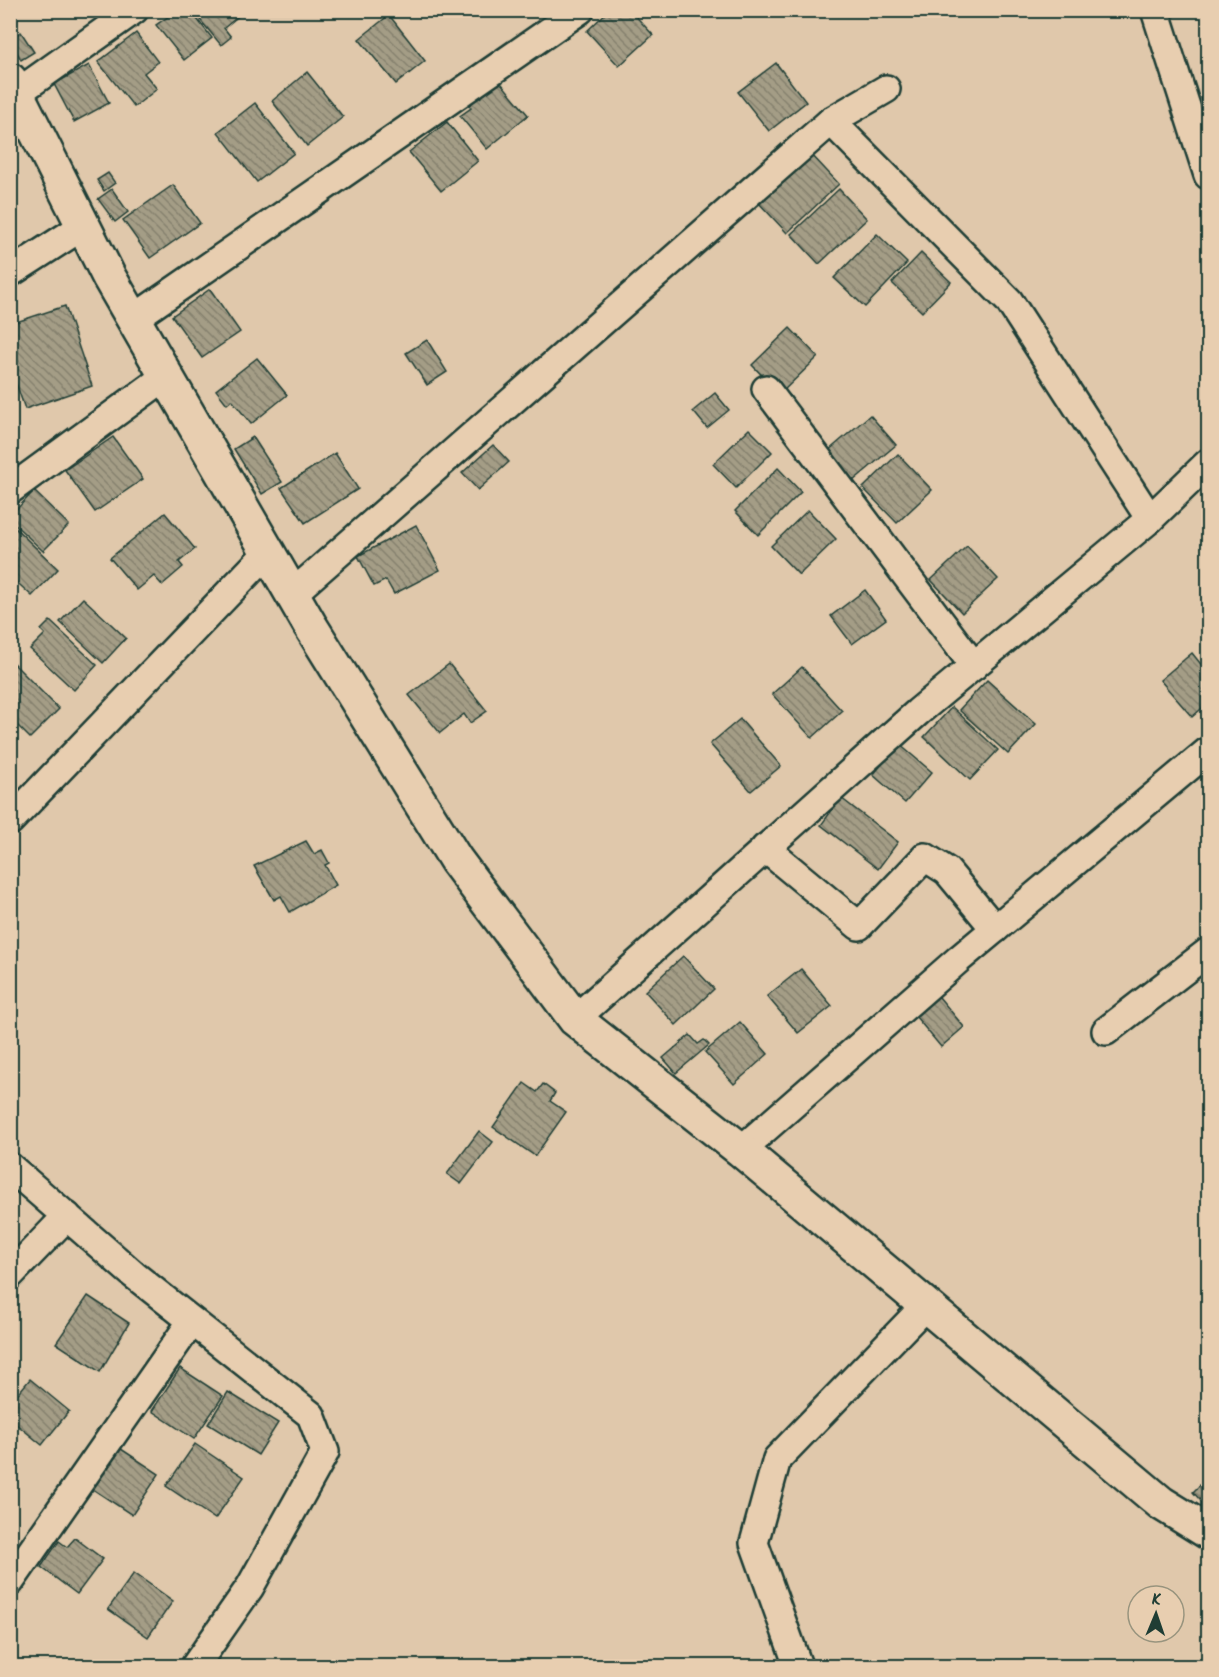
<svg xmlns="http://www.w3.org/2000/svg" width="1219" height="1677" viewBox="0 0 1219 1677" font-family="Kalam,sans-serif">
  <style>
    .building { fill: url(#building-back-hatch); stroke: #1f3d34; stroke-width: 1.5 }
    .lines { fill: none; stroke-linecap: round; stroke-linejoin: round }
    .street-casing { stroke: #1f3d34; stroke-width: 32 }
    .secondary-casing { stroke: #1f3d34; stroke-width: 38 }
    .street { stroke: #e8ceb0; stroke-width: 27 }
    .secondary { stroke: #e8ceb0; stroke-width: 33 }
  </style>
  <defs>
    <pattern id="building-back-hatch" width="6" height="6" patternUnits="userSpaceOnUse" patternTransform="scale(1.5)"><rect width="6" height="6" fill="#a49d86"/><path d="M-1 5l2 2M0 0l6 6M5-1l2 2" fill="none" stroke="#85816e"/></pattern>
  </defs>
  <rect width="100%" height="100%" fill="#e0c8ab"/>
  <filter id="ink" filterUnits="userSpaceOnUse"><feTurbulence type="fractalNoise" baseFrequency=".0167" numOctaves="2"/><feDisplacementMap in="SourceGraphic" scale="12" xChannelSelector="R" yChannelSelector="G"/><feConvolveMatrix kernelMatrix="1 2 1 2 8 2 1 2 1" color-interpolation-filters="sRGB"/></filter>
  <g filter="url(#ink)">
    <g class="building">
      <path d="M164,10H190L212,38L184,60L156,25L169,16Z"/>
      <path d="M192,10H240L242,13L224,28L231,37L221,45Z"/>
      <path d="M609,10H630L653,35L619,66L587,31Z"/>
      <path d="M389,15L425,61L396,84L359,39Z"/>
      <path d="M21,32L34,52L21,60L10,39Z"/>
      <path d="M136,33L158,62L144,73L157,89L134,107L98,62Z"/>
      <path d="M776,63L806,102L769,131L738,92Z"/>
      <path d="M89,65L109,103L74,122L54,84Z"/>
      <path d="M307,72L343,117L307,146L272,101Z"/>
      <path d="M496,77L528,115L487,149L460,116L471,108L466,102Z"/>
      <path d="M255,103L294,153L257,182L218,132Z"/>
      <path d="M447,122L478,161L441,191L409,152Z"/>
      <path d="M810,153L839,184L787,233L758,202Z"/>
      <path d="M108,173L115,183L104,191L97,180Z"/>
      <path d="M173,185L200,223L150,258L123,220Z"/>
      <path d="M112,189L128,212L115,222L98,199Z"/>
      <path d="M839,189L867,219L819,264L791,234Z"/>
      <path d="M877,234L907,263L865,307L834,278Z"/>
      <path d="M921,253L951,282L922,312L892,283Z"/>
      <path d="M210,289L240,332L202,358L172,316Z"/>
      <path d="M65,306L92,386L25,409L10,366V324Z"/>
      <path d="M790,328L818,357L780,394L752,365Z"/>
      <path d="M427,340L447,372L427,385L406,353Z"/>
      <path d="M257,358L287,395L251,424L232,400L227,404L216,390Z"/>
      <path d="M715,393L729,410L707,428L693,411Z"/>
      <path d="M870,415L896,445L853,481L828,451Z"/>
      <path d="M749,429L772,452L736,488L713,464Z"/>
      <path d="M113,437L143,479L95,512L65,470Z"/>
      <path d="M253,437L282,482L262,494L234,449Z"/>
      <path d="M493,445L509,462L478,490L462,473Z"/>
      <path d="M335,453L358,489L305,523L281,488Z"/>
      <path d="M898,454L932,490L897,523L863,488Z"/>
      <path d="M778,468L801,492L758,535L735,511Z"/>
      <path d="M34,491L69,525L43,551L10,520V516Z"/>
      <path d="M808,510L836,539L799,575L771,546Z"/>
      <path d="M165,513L195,549L179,562L183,567L162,585L154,576L137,590L110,558Z"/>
      <path d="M12,525L58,569L32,596L10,576Z"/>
      <path d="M416,525L440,570L394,594L386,580L374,586L358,556Z"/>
      <path d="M967,546L998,579L962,613L931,580Z"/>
      <path d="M865,590L886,619L852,644L831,616Z"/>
      <path d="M83,598L126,638L103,663L60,622Z"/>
      <path d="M50,621L97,665L74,690L30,649L45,634L41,630Z"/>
      <path d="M1192,653L1208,673V703L1192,717L1160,680Z"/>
      <path d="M12,662L59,709L30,738L10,718Z"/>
      <path d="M449,664L487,711L470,723L464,714L440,733L409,695Z"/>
      <path d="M802,667L842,711L812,738L772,694Z"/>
      <path d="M987,680L1036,724L1008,754L959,710Z"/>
      <path d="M952,707L998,750L970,780L924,737Z"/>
      <path d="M740,719L781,766L751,791L710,744Z"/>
      <path d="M899,744L932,772L905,803L873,775Z"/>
      <path d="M841,798L898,842L878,869L821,825Z"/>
      <path d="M306,841L314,854L322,850L329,863L325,865L336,885L290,912L281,896L274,900L254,866Z"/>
      <path d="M683,956L714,989L676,1025L645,991Z"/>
      <path d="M801,969L832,1006L798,1033L767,996Z"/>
      <path d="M934,991L964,1027L941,1047L911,1011Z"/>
      <path d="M740,1022L768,1054L734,1084L705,1052Z"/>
      <path d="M690,1035L698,1044L704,1040L709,1045L676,1073L663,1058Z"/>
      <path d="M524,1083L537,1092L543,1084L555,1093L550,1101L566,1112L535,1156L493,1127Z"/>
      <path d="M479,1131L493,1142L461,1184L447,1174Z"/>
      <path d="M88,1296L129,1323L100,1372L56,1343Z"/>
      <path d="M180,1368L223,1396L194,1439L152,1411Z"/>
      <path d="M30,1379L69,1411L42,1445L10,1419V1403Z"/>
      <path d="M228,1392L278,1423L258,1455L208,1424Z"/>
      <path d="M195,1444L244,1477L215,1519L166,1486Z"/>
      <path d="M118,1447L159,1474L132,1515L91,1488Z"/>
      <path d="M1208,1477V1509L1193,1492Z"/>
      <path d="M75,1538L103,1559L77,1594L41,1567L59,1541L67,1547Z"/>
      <path d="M134,1573L173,1601L148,1637L108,1609Z"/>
    </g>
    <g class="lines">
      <defs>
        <g id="street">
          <path d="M1155,10L1208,175"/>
          <path d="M17,93L134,10"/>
          <path d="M831,121L1009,301L1150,519"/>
          <path d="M10,273L83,226"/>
          <path d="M133,319L580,10"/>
          <path d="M766,389L974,666"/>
          <path d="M10,490L166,376"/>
          <path d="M292,594L831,121L886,89"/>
          <path d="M10,821L268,552"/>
          <path d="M765,848L859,926L925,857L947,871L995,929"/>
          <path d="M575,1019L918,712L1150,519L1208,463"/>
          <path d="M1106,1031L1208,952"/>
          <path d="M741,1150L959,959L1208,751"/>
          <path d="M10,1167L134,1275L311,1415L325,1452L250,1587L195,1666"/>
          <path d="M10,1275L67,1216"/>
          <path d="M10,1582L192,1321"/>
          <path d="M798,1666L754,1543L777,1459L926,1305"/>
        </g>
        <path id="secondary" d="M10,80L109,277L310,625L456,860L575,1019L741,1150L1161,1503L1208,1532"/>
      </defs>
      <use href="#street" class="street-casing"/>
      <use href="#secondary" class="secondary-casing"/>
      <use href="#street" class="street"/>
      <use href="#secondary" class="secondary"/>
    </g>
  </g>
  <rect width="1219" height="1677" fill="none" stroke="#e8ceb0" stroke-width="36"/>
  <rect x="18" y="18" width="1183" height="1641" fill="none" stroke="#1f3d34" stroke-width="2" filter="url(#ink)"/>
  <g transform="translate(1156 1614) rotate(2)"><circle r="28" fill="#e8ceb0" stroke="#98947e" stroke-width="1.5"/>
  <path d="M0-4.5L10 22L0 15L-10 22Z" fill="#1f3d34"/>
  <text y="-9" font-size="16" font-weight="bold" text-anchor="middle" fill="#1f3d34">K</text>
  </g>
</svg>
